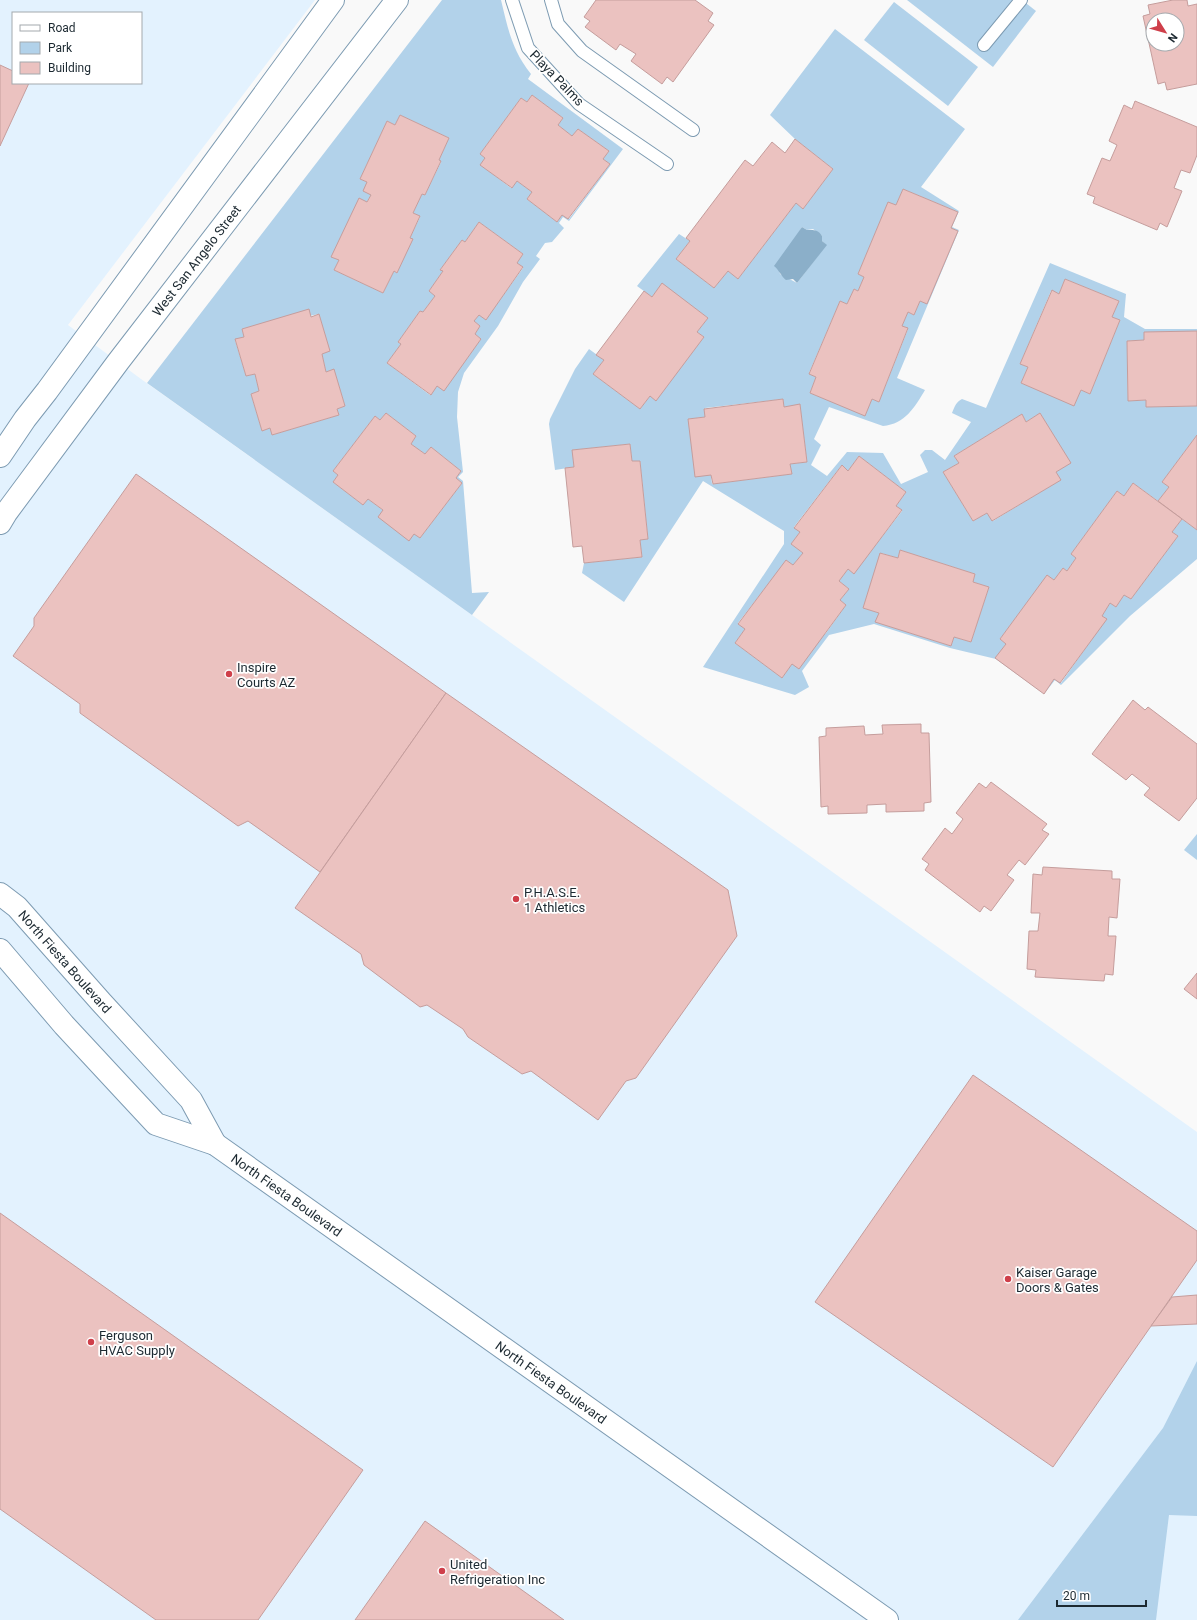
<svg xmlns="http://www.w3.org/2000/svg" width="1197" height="1620" viewBox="0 0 1197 1620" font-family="Roboto,sans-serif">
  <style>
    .built { fill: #e3f2fe; fill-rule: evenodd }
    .green { fill: #b2d2ea; fill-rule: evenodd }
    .water { fill: #8bafc9 }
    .building { fill: #ebc2c0; stroke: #c59d9c; fill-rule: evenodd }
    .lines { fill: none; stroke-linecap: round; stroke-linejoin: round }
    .service-casing { stroke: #7d9bb2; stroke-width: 14 }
    .tertiary-casing { stroke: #7d9bb2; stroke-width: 24 }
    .service { stroke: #fff; stroke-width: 12 }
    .tertiary { stroke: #fff; stroke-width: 22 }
    .poi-dot { fill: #cf3f4a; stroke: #fff; stroke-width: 1.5 }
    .labels { text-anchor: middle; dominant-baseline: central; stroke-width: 3.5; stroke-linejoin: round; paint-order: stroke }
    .street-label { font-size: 13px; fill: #1c2931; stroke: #fff }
    .poi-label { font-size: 13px; fill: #1c2931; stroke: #fff; text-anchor: start }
  </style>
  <rect width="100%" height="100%" fill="#f9f9f9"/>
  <path class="built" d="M0,0H315L68,325L141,379L1197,1132V1620H0ZM13,13H141V83H13Z"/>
  <g class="green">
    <path d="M442,0H501C508,29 512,50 531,74L528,79L623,149L569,221L563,217L559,223L564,228L552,242L545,243L536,256L540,259L523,282L498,326L464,373L458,392L457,417L463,472L458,477L463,481L472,593L489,592L472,615L147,383ZM532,95L563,118L558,125L572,136L578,129L609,151L603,159L610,164L569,219L562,215L557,222L527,199L532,192L517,181L511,188L481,165L485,158L480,154L521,98L527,102ZM400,115L449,138L439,160L441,162L425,195L422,194L413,213L420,217L410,238L397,273L394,271L383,293L334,270L339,260L332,257L371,195L367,182L360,179L387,121L395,125ZM479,222L523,254L517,263L523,268L486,319L479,315L474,321L480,326L475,334L481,339L444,390L437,386L430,395L387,363L401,344L398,342L420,311L423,312L435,296L429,291L443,271L440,270L462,240L465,242ZM319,314L329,351L322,354L326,372L334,370L345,406L337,409L339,415L272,435L270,428L262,431L251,394L259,391L255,374L246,376L235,340L244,337L242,329ZM386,413L416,436L411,444L425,454L431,447L461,471L456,478L462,483L420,538L368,499L363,505L333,482L338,475L333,471L375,416L380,420Z"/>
    <path d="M907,0H1022L1036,11L993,67Z"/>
    <path d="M894,2L978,67L948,106L864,40Z"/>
    <path d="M835,29L965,129L921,187L959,211L952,227L959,230L897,378L925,390C915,407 905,424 883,426L829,407L814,439L821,445L811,465L827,476L847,452L883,453L901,484L928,472L920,455L925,450H932L945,460L971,422L952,413C955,406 956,402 962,399L986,408L1050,263L1126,294L1124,317L1145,329H1197V331L1144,340L1127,341L1128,401L1146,400V407L1197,406V435L1162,482L1169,487L1158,501L1133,483L1124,496L1117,491L1071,554L1076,558L1067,571L1063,568L1054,580L1047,576L1000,639L1006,644L996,658L1044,694L1054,679L1061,683L1106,619L1102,616L1110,603L1116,607L1124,595L1131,599L1178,536L1172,532L1182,519L1197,530V559L1130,616L1061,685L1055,680L1044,694L996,659L950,648L874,624L829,635L802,671L809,687L795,695L703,667L784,544V531L703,481L624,602L582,573L584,563L642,557L640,540L648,539L640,461H632L630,444L573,450L574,467L555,470L549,424L550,419L575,369L589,349L604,360L593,374L640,409L650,396L656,400L704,337L697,332L708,318L662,284L652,297L637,286L679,234L690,241L676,259L714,288L728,271L738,279L796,203L803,209L833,169L795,139L770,115ZM903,189L958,212L951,228L958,231L927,303L920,301L914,315L908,312L902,326L908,329L879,402L872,399L865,415L810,393L816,377L809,373L840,301L847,304L854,289L858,291L864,277L858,274L888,203L896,205ZM802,227L807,230L813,229L822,236V241L826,245L797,283L780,274L779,269ZM1065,279L1119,301L1112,317L1120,320L1090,394L1081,390L1074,405L1021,383L1028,367L1020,364L1051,291L1059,294ZM783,399L784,407L800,405L807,462L790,464L791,474L712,484L711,475L688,419L705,417V408ZM1040,413L1070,463L1056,472L1060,480L993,521L987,513L973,521L943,472L959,463L954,456L1022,414L1026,422ZM859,456L906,492L896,506L902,511L854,573L848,569L839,581L849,589L840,600L846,605L826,633L792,664L782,678L735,643L745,629L738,623L786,561L793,565L803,553L791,544L800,532L794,527L841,466L848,471ZM900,550L975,574L973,582L989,587L971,642L954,637L951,646L876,622L879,613L863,608L881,553L898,558Z"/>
    <path d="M1197,834V860L1184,850Z"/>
    <path d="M1197,1361V1516L1169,1515L1156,1620H1018L1163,1428Z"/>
  </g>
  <path class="water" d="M802,227L807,230C813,230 818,229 822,236V241L827,245L797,283L793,279L786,280C781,276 779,270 774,266Z"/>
  <g class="building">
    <path d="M596,0H695L713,13L708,21L714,25L673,82L667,77L662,84L631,61L636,54L620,44L616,50L585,27L590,21L584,17Z"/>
    <path d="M1173,0H1187L1188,6L1197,4V84L1167,90L1165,82L1158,84L1143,16L1150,14L1148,5ZM1153,20H1177V44H1153Z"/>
    <path d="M0,65L13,71V83H29L0,146Z"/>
    <path d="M532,95L563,118L558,125L572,136L578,129L609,151L603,159L610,164L568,219L562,215L557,222L527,199L532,192L517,181L512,188L480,165L485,158L480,154L521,98L527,102Z"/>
    <path d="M1135,101L1197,127V155L1190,173L1181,170L1174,188L1182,191L1167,227L1160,223L1157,230L1093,203L1095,197L1087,194L1102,158L1110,161L1117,145L1109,141L1124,105L1132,109Z"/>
    <path d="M400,115L449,138L439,160L441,161L425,195L422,194L413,213L420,216L410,238L413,239L397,273L394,271L383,293L334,270L339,260L331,257L359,198L367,202L371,195L363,191L367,182L360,179L387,121L395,125Z"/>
    <path d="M795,139L833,169L803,209L796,203L738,279L728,271L714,288L676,259L690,241L686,238L745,160L753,166L772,142L785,153Z"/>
    <path d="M903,189L958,212L951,228L958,231L927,304L920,301L914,315L908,312L902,326L908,328L879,402L872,399L865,416L810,393L816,377L809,374L840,301L847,304L854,289L858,291L864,277L858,274L888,202L896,205Z"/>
    <path d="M479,222L523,254L517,263L523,267L486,320L479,315L474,321L480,326L475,334L481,339L444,391L437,386L431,395L387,363L401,344L398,342L420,311L423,312L435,296L429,291L443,271L440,270L462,240L465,242Z"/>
    <path d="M1065,279L1119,301L1112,317L1120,320L1090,394L1081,390L1074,406L1021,383L1028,367L1020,364L1052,290L1059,294Z"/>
    <path d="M662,283L708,318L697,332L704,337L656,401L650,396L640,409L593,374L604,360L596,355L644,291L652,297Z"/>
    <path d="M309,309L311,317L319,314L330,351L322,354L326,372L334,369L345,406L337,409L339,415L272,435L270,428L262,431L251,394L259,391L255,374L246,376L235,339L244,337L242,329Z"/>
    <path d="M1197,331V406L1146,407V400L1128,401L1127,341L1144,340V332Z"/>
    <path d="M783,399L784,407L800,404L807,462L790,464L792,474L713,484L711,475L695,477L688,419L705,417L704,409Z"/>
    <path d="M386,413L416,436L411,444L425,454L431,447L461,471L456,478L462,483L420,538L414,534L409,541L378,517L383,510L368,499L363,505L333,482L338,475L333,471L375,416L380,420Z"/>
    <path d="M1040,413L1071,463L1056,472L1061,480L992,521L987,513L973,521L943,472L959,463L954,456L1022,414L1026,422Z"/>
    <path d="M1197,435V530L1158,501L1169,487L1162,482Z"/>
    <path d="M630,444L632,461H640L648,539L640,540L642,557L584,563L582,546L573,547L565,468L574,467L572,450Z"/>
    <path d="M859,456L906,492L896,506L902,510L854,574L848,569L839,581L849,589L840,600L846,605L799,669L792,664L782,678L735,643L745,629L738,624L786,560L793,565L803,553L791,544L800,532L794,528L842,465L848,471Z"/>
    <path d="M136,474L446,693L320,872L248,821L238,826L80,713V704L13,656L34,626V618Z"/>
    <path d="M1133,483L1182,519L1172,532L1178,536L1131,599L1124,595L1116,607L1110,603L1102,616L1107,619L1060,683L1054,679L1044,694L995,658L1006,644L1000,639L1047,575L1054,580L1063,568L1067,571L1076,558L1071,554L1117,491L1124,496Z"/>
    <path d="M900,550L975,574L973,582L989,587L971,642L954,637L951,646L875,622L879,613L863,608L880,553L898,558Z"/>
    <path d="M446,693L728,890L737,936L636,1078L626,1081L598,1120L531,1071L522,1074L468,1037L463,1029L427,1005L420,1007L364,965L361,954L295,908Z"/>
    <path d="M1133,700L1145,710L1148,707L1197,744V798L1179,821L1144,795L1150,788L1132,774L1126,780L1092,754Z"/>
    <path d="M921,724V733H929L931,802L924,803V811L886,812V804L867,805V813L828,814V806L821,807L819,737L826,736V728L864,726L865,735L883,734L882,725Z"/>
    <path d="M991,782L1047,824L1042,830L1049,834L1025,865L1019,860L1007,875L1014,880L991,911L984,906L980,912L925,870L929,864L922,859L945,828L952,834L963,819L956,813L979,783L986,788Z"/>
    <path d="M1043,867L1112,871V879H1120L1117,918L1109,917L1108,936H1116L1113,975L1105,974L1104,981L1035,977L1036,970L1027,969L1029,931H1038L1040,913H1031L1033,874L1042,875Z"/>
    <path d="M1197,973V999L1184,989Z"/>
    <path d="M973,1075L1197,1231V1260L1053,1467L815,1302Z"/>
    <path d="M0,1213L363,1470L258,1620H156L0,1509Z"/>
    <path d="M1197,1295V1324L1151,1326L1172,1297Z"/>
    <path d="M425,1521L564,1620H355Z"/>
  </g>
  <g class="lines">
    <defs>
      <g id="service">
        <path d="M512,0L528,48L579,104L667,164"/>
        <path d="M551,0L558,24L582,51L693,130"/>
        <path d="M984,45L1021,0"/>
      </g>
      <g id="tertiary">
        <path d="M0,456L25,419L47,391L333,0"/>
        <path id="s1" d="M0,523L6,513L118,362L397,0"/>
        <path id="s2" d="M0,894L17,907L101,1002L191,1100L215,1144"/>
        <path id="s3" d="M0,950L64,1025L129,1095L156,1124L215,1144L887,1620"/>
      </g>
    </defs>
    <use href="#service" class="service-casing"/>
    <use href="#tertiary" class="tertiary-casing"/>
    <use href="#service" class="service"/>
    <use href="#tertiary" class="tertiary"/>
  </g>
  <g class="poi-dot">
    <circle cx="229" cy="674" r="4"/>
    <circle cx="516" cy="899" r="4"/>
    <circle cx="1008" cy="1279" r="4"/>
    <circle cx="91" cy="1342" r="4"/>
    <circle cx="442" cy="1571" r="4"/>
  </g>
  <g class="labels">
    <g class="street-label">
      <text transform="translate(557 78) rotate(46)">Playa Palms</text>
      <text stroke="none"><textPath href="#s1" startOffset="328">West San Angelo Street</textPath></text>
      <text stroke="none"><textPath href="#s2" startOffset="94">North Fiesta Boulevard</textPath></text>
      <text stroke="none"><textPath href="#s3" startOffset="384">North Fiesta Boulevard</textPath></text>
      <text stroke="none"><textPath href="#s3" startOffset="708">North Fiesta Boulevard</textPath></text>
    </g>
    <g class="poi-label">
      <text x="237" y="667">Inspire<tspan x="237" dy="15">Courts AZ</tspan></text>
      <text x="524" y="892">P.H.A.S.E.<tspan x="524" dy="15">1 Athletics</tspan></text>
      <text x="1016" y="1272">Kaiser Garage<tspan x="1016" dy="15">Doors &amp; Gates</tspan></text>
      <text x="99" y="1335">Ferguson<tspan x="99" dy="15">HVAC Supply</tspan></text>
      <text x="450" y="1564">United<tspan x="450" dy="15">Refrigeration Inc</tspan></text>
    </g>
  </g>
  <rect x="12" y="12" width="130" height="72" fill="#ffffff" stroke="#a4a9ad"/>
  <rect x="20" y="25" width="20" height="6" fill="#ffffff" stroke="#a4a9ad"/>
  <text x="48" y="32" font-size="12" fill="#1c2931">Road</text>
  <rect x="20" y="42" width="20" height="12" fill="#b2d2ea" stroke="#a4a9ad"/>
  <text x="48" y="52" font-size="12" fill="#1c2931">Park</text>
  <rect x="20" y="62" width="20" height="12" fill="#ebc2c0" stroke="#a4a9ad"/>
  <text x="48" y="72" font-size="12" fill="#1c2931">Building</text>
  <g transform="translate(1165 32) rotate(127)"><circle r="19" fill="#ffffff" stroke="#a4a9ad"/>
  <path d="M0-3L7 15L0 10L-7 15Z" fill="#cf3f4a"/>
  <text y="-6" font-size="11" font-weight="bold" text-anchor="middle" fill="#1c2931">N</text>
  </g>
  <path d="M1057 1600v6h89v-6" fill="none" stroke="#1c2931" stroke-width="2"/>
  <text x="1063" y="1600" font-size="12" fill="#1c2931" stroke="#ffffff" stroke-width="3" paint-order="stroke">20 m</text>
</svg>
